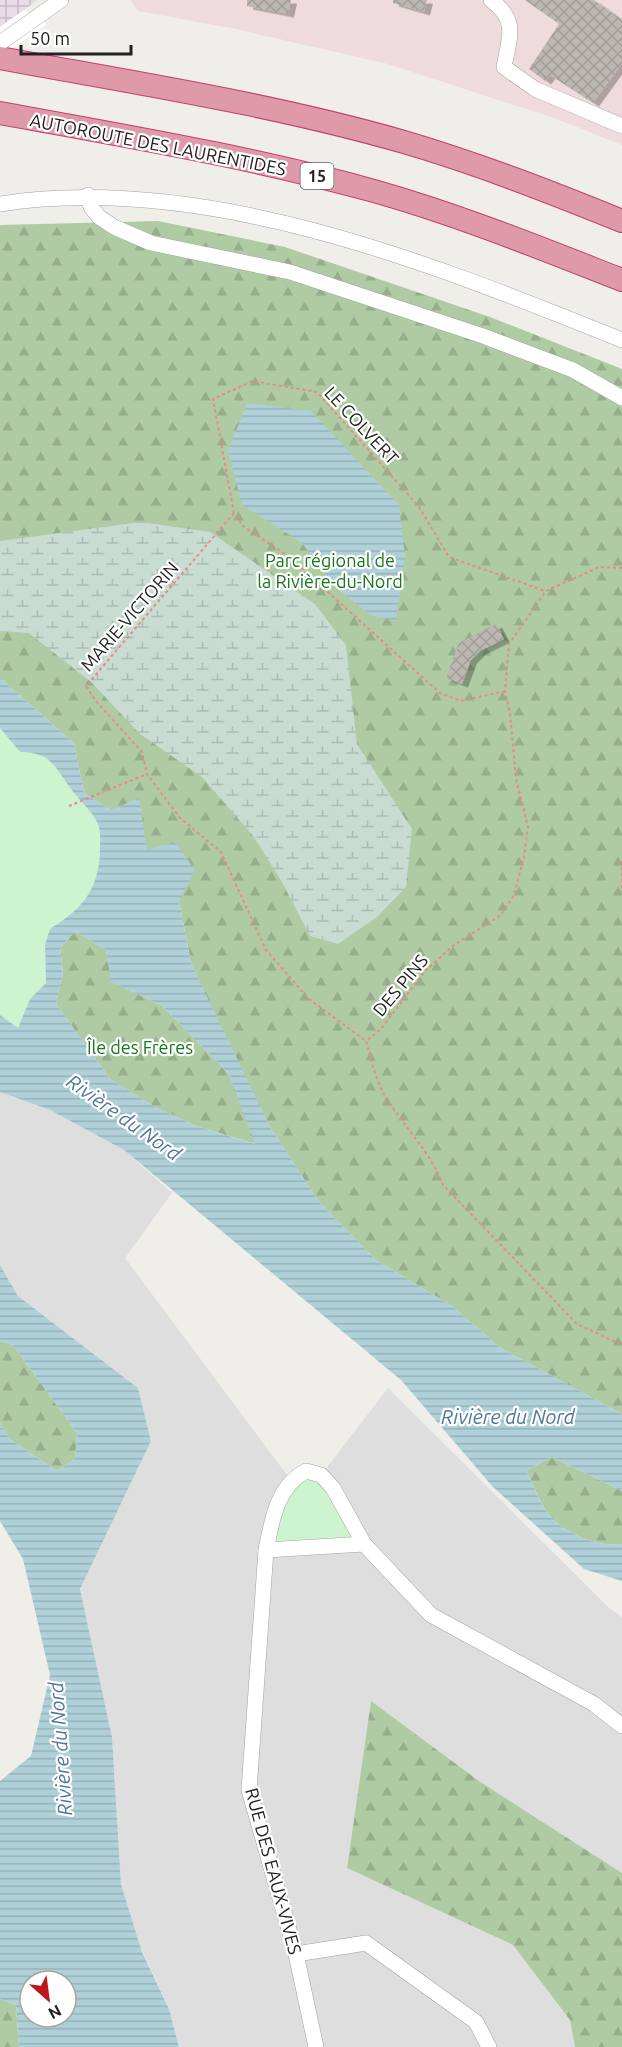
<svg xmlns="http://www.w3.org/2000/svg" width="622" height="2047" viewBox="0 0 622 2047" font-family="Ubuntu,sans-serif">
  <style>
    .residential { fill: #dfdede }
    .commercial { fill: #efdbdb }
    .industrial { fill: url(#industrial-grid) }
    .forest { fill: url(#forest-firs) }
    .wetland { fill: url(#wetland-marsh) }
    .park { fill: #ccf4ce }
    .water { fill: url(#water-rules); fill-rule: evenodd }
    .pier { fill: #fff }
    .building { fill: url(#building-cross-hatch); filter: url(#shadow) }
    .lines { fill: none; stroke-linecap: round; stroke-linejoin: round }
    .minor-casing { stroke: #a2a2a2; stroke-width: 16 }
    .highway-casing { stroke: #c73d6f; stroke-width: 24 }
    .path { stroke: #ea8980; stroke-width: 2; stroke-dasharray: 3 3; stroke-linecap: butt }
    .minor { stroke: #fff; stroke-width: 15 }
    .highway { stroke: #de9aa8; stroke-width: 22 }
    .labels { text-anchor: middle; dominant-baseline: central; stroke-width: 4.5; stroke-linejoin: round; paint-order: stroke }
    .shield { fill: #fff; stroke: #646464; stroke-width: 1.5 }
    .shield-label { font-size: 16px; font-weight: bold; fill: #212121 }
    .street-label { font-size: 18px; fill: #212121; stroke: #fff }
    .park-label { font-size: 18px; fill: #19751f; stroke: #fff }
    .water-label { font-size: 20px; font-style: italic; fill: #517697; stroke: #fff }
  </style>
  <defs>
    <pattern id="industrial-grid" width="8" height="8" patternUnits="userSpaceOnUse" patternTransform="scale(1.5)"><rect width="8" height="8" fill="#e8dce6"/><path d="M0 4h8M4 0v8" fill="none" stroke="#c7bcc5"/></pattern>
    <pattern id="forest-firs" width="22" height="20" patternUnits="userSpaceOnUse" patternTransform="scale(1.5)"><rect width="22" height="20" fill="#afcba3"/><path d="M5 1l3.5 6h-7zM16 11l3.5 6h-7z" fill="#96ae8c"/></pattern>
    <pattern id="wetland-marsh" width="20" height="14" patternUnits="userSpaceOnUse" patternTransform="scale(1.5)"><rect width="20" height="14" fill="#c8dcd2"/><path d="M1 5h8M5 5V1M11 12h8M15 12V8" fill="none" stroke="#acbcb4"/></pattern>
    <pattern id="water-rules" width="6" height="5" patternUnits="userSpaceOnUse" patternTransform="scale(1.5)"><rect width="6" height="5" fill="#afd0d8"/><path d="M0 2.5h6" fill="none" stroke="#96b2b9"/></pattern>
    <pattern id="building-cross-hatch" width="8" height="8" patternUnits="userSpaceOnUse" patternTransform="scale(1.5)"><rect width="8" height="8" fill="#bdb7b2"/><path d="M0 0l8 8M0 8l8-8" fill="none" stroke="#a29d99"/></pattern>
    <filter id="shadow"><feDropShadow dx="6" dy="3.5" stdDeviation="0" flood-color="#0004"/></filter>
  </defs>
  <rect width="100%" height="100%" fill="#f0eee9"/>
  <path class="residential" d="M0,1092L50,1110L124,1150L172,1193L125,1258L290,1479L321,1475L388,1388L608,1607L622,1617V1873L479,1781L371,1701L347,1868L513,1945L570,2020L575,2047H179L168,2006L141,1948L121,1884L112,1737L80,1589L151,1441L138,1388L18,1296L0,1265Z"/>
  <path class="commercial" d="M130,0H622V145L557,119L388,64L236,29L138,11Z"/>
  <path class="industrial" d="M0,0H38L0,27Z"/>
  <g class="forest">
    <path d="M158,221L285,247L490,317L622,369V1414L499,1347L452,1306L376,1260L319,1202L270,1127L212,1010L191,963L179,901L147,851L111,810L84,793L74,743L0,678V225Z"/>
    <path d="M75,931L106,950L112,982L161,1005L229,1074L256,1144L196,1126L153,1106L110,1079L56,1004L63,973L60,948Z"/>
    <path d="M0,1341L13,1345L77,1433L75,1459L57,1471L10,1439L0,1423Z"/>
    <path d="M552,1457L622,1491V1544C596,1548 559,1532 544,1508C537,1496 532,1482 526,1470Z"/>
    <path d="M371,1701L479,1781L622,1873V2047H575L570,2020L513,1945L347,1868Z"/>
    <path d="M0,1999L16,2005L19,2047H0Z"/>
  </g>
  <path class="wetland" d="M141,522L210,532L315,604L346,645L357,744L412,829L406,887L377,917L338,944L310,936L282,882L254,837L202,777L140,734L91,682L29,633L0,631V541Z"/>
  <g class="park">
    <path d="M0,728L20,752C52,753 54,766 71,789C79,800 91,810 97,822C101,830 100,840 100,849C99,890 83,908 50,929L45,945L46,983L30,999L18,1028L0,1015Z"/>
    <path d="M321,1475L364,1544L266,1550L291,1479Z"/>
  </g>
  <g class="water">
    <path d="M247,403L311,411L399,505L405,556L396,621L371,615L336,588L302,543L242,505L228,451Z"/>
    <path d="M0,678L74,743L84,793L111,810L139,798L147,850L175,842L195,870L179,901L191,963L270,1127L319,1202L376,1260L452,1306L499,1347L622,1414V1491L552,1457L526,1470C532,1482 537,1497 544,1508C559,1532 596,1548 622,1544V1581L584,1569L493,1487L401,1380L124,1150L50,1110L0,1092V1015L18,1028L30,999L46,983L45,945L50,929C83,908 99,890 100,849C100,840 101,830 97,822C91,810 79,800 71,789C54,766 52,753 20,752L0,728ZM75,931L106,950L111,982L161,1005L229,1074L255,1144L196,1126L153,1106L110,1079L56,1004L63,973L60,948Z"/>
    <path d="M0,1265L18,1296L138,1388L151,1441L80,1589L112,1737L121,1884L142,1952L169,2009L179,2047H19L16,2005L0,1999V1781L31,1756L50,1675L23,1559L0,1521V1423L10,1439L57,1471L75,1459L77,1433L13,1345L0,1341ZM30,1981H66V2017H30Z"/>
  </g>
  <path class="pier" d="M24,10L47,24L0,57V27Z"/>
  <g class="building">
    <path d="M247,0H291L288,14L247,6Z"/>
    <path d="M393,0H427L424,12L393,3Z"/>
    <path d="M525,0H594L622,20V63L593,103L550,75L545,81L529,69L559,24Z"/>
    <path d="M496,624L504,639L480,651L471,660L462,684L446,678L459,643Z"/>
  </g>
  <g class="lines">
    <defs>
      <g id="minor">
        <path d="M491,0C519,21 509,38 504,67L535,89L622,126"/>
        <path d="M0,43L61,0"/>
        <path d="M88,195L91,207L99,217L114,227L151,243L290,272L483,336L573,370L622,398"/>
        <path d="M0,204C206,172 433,264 622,340"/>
        <path d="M266,1550C272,1520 277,1486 306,1471L321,1475L333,1488L364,1544"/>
        <path d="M296,1954L366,1943L476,2022L489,2047"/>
        <path d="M316,2047L296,1954L249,1790L266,1550L364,1544L431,1615L594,1704L622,1726"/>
      </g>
      <g id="highway">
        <path d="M0,58C135,83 272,104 404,142C479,164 550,192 622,221"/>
        <path d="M0,113C125,136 251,157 374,191C459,215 540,248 622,280"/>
      </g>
    </defs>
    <use href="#minor" class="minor-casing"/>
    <use href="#highway" class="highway-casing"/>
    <g class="path">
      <path d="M234,513L86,686L95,700L142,752L147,774L180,818L221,852L266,950L309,999L366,1041"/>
      <path d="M622,568L599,567L546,591L509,644L505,691L510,713L516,779L528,827L524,857L514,895L501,915L454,945L425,971L381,1029L366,1041C372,1062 376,1084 389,1102C407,1130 431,1153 443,1185L577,1324L622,1345"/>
      <path d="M505,691L461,701L440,693L289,557L243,526L234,513L213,399L253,381L317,392L419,507L449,557L545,591"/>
      <path d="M69,806L147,774"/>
      <path d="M622,861V892"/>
    </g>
    <use href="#minor" class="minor"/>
    <use href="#highway" class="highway"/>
  </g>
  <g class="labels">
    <rect class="shield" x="300.5" y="163" width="33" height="26" rx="4.5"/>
    <g class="shield-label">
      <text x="317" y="176">15</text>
    </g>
    <g class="street-label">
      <text transform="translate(158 144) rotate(11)">AUTOROUTE DES LAURENTIDES</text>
      <text transform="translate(362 425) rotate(47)">LE COLVERT</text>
      <text transform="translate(129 616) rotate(-49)">MARIE-VICTORIN</text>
      <text transform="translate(400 985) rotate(-50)">DES PINS</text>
      <text transform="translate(274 1871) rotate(75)">RUE DES EAUX-VIVES</text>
    </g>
    <g class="park-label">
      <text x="330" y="560">Parc régional de<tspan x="330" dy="21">la Rivière-du-Nord</tspan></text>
      <text x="140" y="1047">Île des Frères</text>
    </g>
    <g class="water-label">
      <text transform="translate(124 1117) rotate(35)">Rivière du Nord</text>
      <text x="508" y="1416">Rivière du Nord</text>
      <text transform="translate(60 1749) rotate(-94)">Rivière du Nord</text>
    </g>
  </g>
  <g transform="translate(48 1999) rotate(152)"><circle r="28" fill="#ffffff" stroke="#a6a6a6" stroke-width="1.5"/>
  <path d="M0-4.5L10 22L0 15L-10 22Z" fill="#ba181c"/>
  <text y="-9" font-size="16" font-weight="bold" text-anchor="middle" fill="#212121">N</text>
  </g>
  <path d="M21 45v9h110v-9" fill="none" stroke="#212121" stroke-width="3"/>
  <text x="30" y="45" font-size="18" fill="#212121" stroke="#ffffff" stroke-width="4.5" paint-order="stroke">50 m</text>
</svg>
